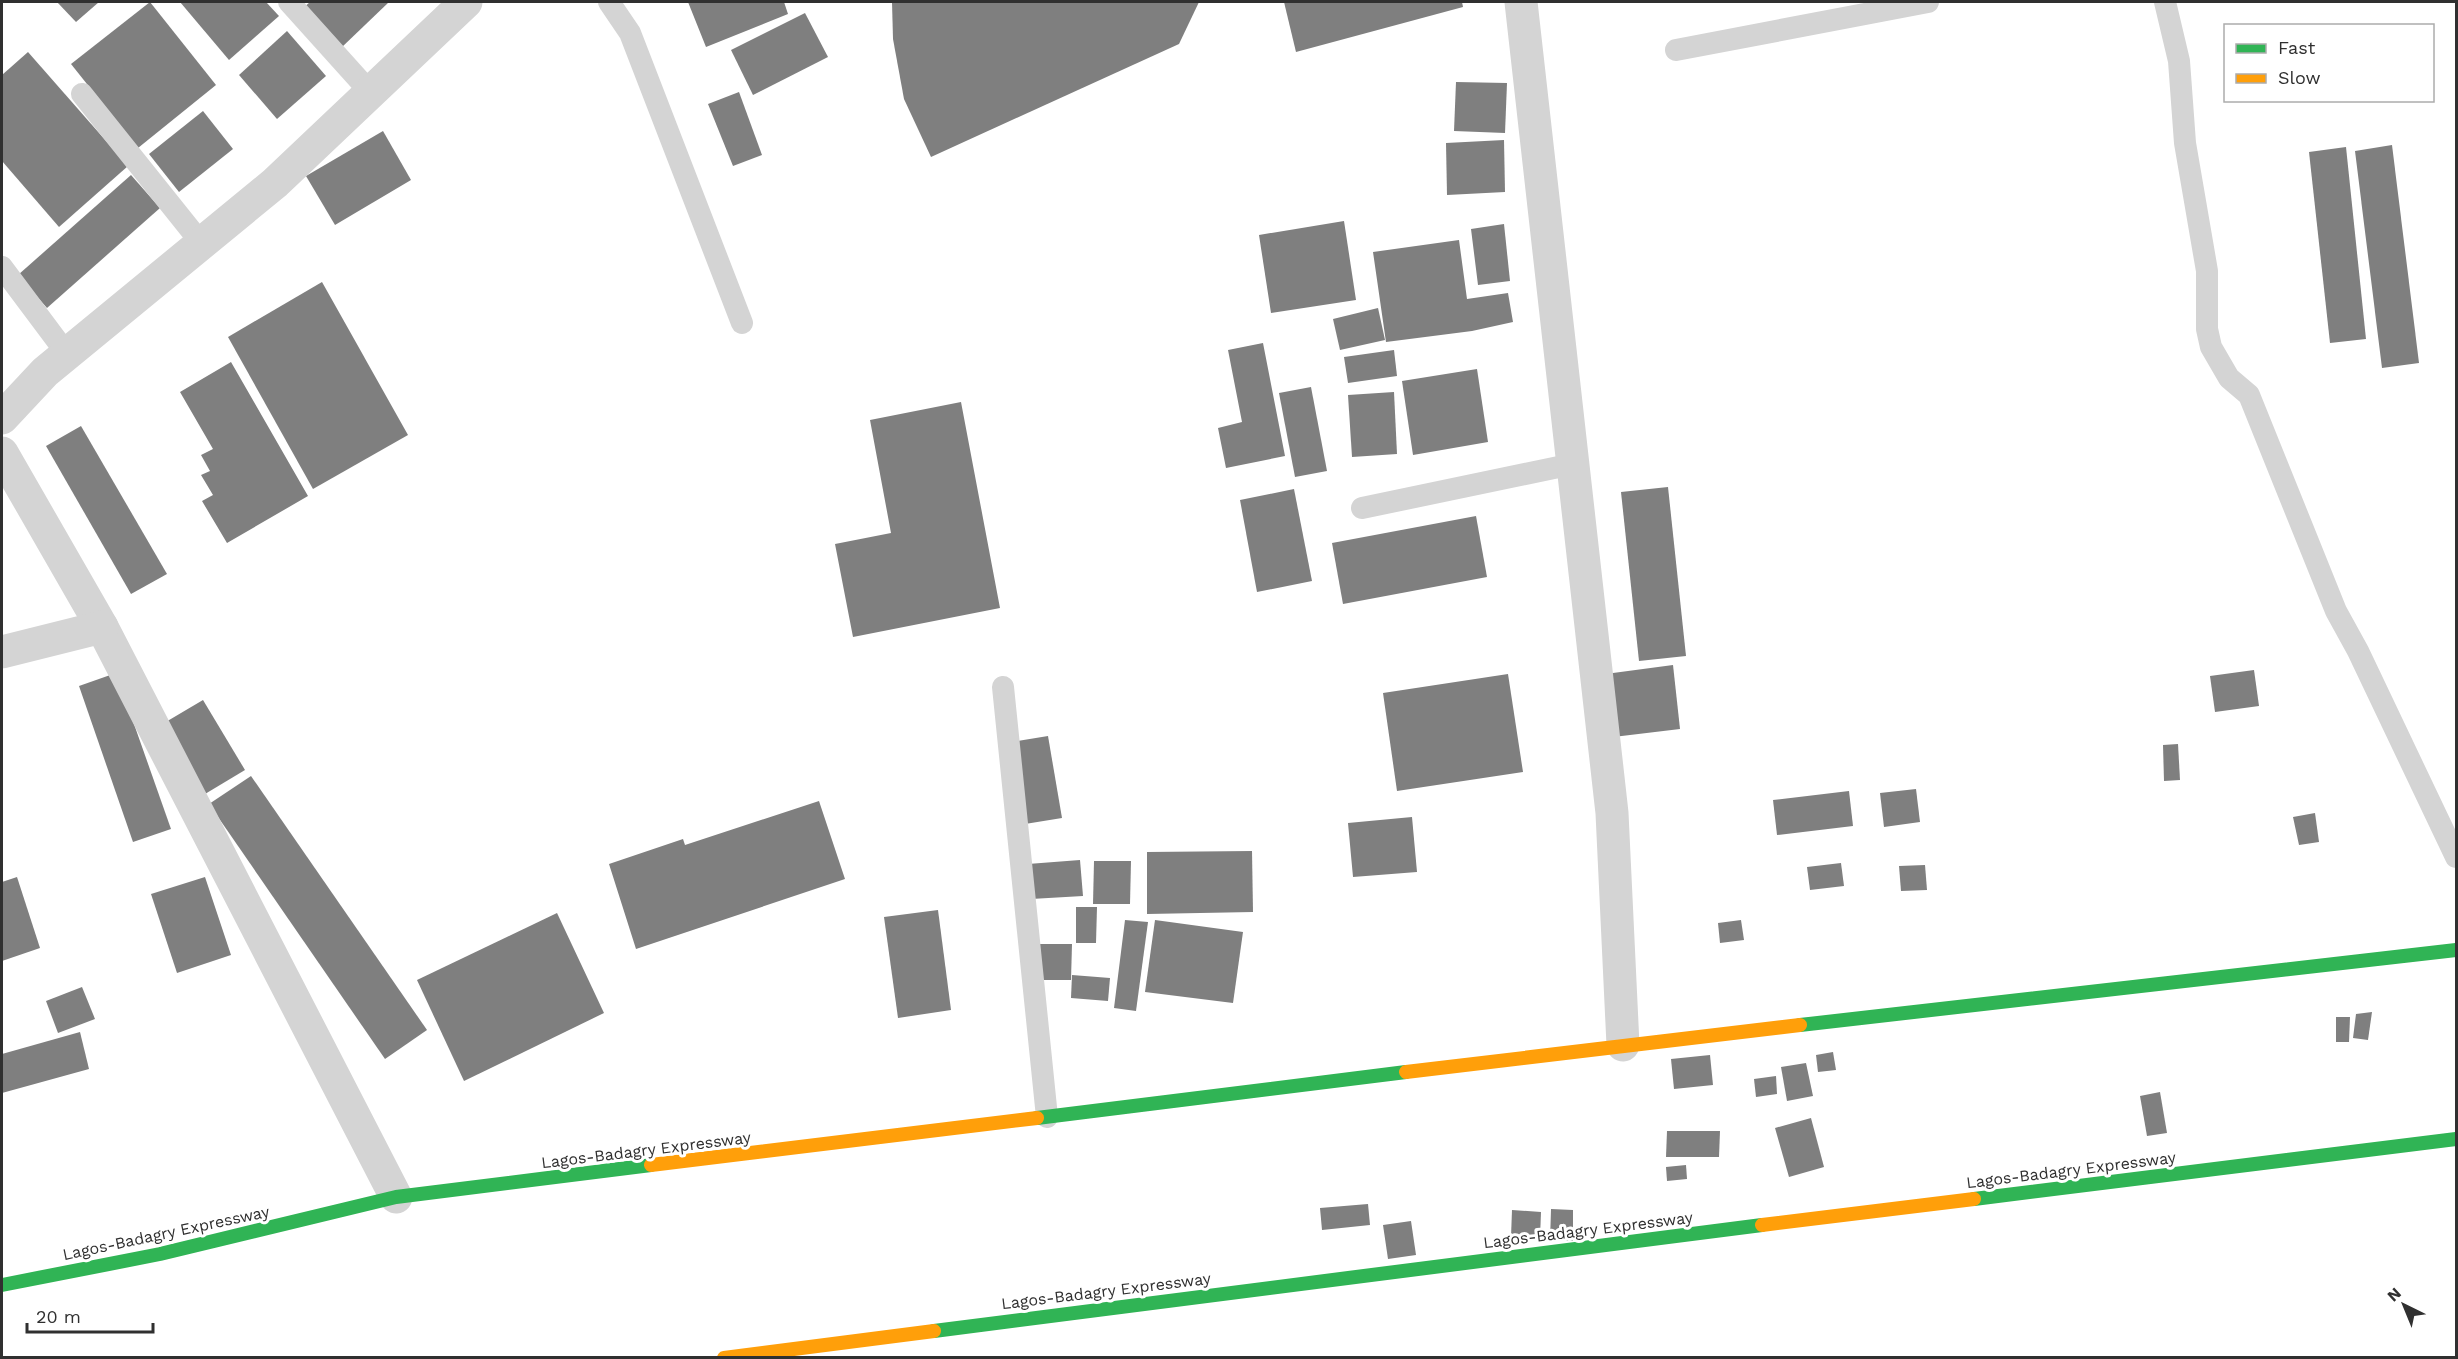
<svg xmlns="http://www.w3.org/2000/svg" width="2458" height="1359" viewBox="0 0 2458 1359" font-family="'Work Sans',sans-serif">
  <style>
    .building { fill: #7f7f7f }
    .lines { fill: none; stroke-linecap: round; stroke-linejoin: round }
    .lane { stroke: #d4d4d4; stroke-width: 22 }
    .street { stroke: #d4d4d4; stroke-width: 33 }
    .fast { stroke: #30b455; stroke-width: 14 }
    .slow { stroke: #ff9f0a; stroke-width: 14 }
    .labels { text-anchor: middle; dominant-baseline: central; stroke-width: 6; stroke-linejoin: round; paint-order: stroke }
    .street-label { font-size: 16px; fill: #303030; stroke: #fff }
  </style>
  <rect width="100%" height="100%" fill="#fff"/>
  <g class="building">
    <path d="M57,2H99L76,22Z"/>
    <path d="M150,2L216,85L138,148L71,64Z"/>
    <path d="M180,2H266L279,16L229,60Z"/>
    <path d="M310,2H389L341,48L302,9Z"/>
    <path d="M688,2H784L788,14L706,47Z"/>
    <path d="M892,2H1199L1179,44L931,157L904,99L893,39Z"/>
    <path d="M1284,2H1462L1463,7L1296,52Z"/>
    <path d="M805,13L828,57L753,95L731,50Z"/>
    <path d="M287,31L326,76L277,119L239,75Z"/>
    <path d="M28,52L128,166L59,227L2,161V75Z"/>
    <path d="M1456,82L1507,83L1505,133L1454,131Z"/>
    <path d="M739,92L762,155L733,166L708,104Z"/>
    <path d="M203,111L233,149L179,192L149,154Z"/>
    <path d="M383,131L411,180L335,225L306,176Z"/>
    <path d="M1504,140L1505,192L1447,195L1446,143Z"/>
    <path d="M2392,145L2419,363L2382,368L2355,151Z"/>
    <path d="M2346,147L2366,339L2330,343L2309,152Z"/>
    <path d="M131,175L160,208L47,308L18,275Z"/>
    <path d="M1344,221L1356,300L1271,313L1259,235Z"/>
    <path d="M1504,224L1510,281L1478,285L1471,229Z"/>
    <path d="M1459,240L1467,299L1508,293L1513,322L1472,331L1386,342L1373,252Z"/>
    <path d="M322,282L408,435L313,489L228,337Z"/>
    <path d="M1378,308L1385,340L1340,350L1333,319Z"/>
    <path d="M1263,343L1285,456L1226,468L1218,428L1242,422L1228,350Z"/>
    <path d="M1394,350L1397,376L1348,383L1344,357Z"/>
    <path d="M231,362L308,496L227,543L202,501L213,495L201,475L210,471L201,455L213,449L180,392Z"/>
    <path d="M1477,369L1488,442L1413,455L1402,381Z"/>
    <path d="M1311,387L1327,471L1295,477L1279,393Z"/>
    <path d="M1394,392L1397,454L1352,457L1348,395Z"/>
    <path d="M961,402L1000,608L853,637L835,544L891,533L870,420Z"/>
    <path d="M81,426L167,574L131,594L46,446Z"/>
    <path d="M1668,487L1686,656L1639,661L1621,492Z"/>
    <path d="M1294,489L1312,581L1257,592L1240,500Z"/>
    <path d="M1476,516L1487,577L1343,604L1332,543Z"/>
    <path d="M1673,665L1680,729L1605,738L1598,675Z"/>
    <path d="M2254,670L2259,706L2215,712L2210,676Z"/>
    <path d="M116,673L171,829L133,842L79,686Z"/>
    <path d="M1508,674L1523,772L1397,791L1383,693Z"/>
    <path d="M203,700L245,770L200,797L159,726Z"/>
    <path d="M1048,736L1062,818L1025,824L1011,742Z"/>
    <path d="M2178,744L2180,780L2164,781L2163,745Z"/>
    <path d="M251,776L427,1030L385,1059L209,804Z"/>
    <path d="M1916,789L1920,822L1884,827L1880,793Z"/>
    <path d="M1849,791L1853,826L1777,835L1773,800Z"/>
    <path d="M819,801L845,879L636,949L609,864L683,839L685,845Z"/>
    <path d="M2315,813L2319,842L2299,845L2293,817Z"/>
    <path d="M1412,817L1417,872L1353,877L1348,823Z"/>
    <path d="M1252,851L1253,912L1147,914V852Z"/>
    <path d="M1080,860L1083,896L1031,899L1028,864Z"/>
    <path d="M1094,861H1131L1130,904H1093Z"/>
    <path d="M1841,863L1844,886L1810,890L1807,867Z"/>
    <path d="M1925,865L1927,890L1901,891L1899,866Z"/>
    <path d="M17,877L40,948L2,961V882Z"/>
    <path d="M205,877L231,955L177,973L151,894Z"/>
    <path d="M1076,907H1097L1096,943H1076Z"/>
    <path d="M938,910L951,1010L898,1018L884,917Z"/>
    <path d="M557,913L604,1013L464,1081L417,980Z"/>
    <path d="M1125,920L1148,922L1136,1011L1114,1008Z"/>
    <path d="M1155,920L1243,932L1233,1003L1145,992Z"/>
    <path d="M1741,920L1744,940L1720,943L1718,923Z"/>
    <path d="M1039,944H1072L1071,980H1038Z"/>
    <path d="M1072,975L1110,978L1108,1001L1071,998Z"/>
    <path d="M82,987L95,1019L58,1033L46,1001Z"/>
    <path d="M2372,1012L2368,1040L2353,1038L2356,1014Z"/>
    <path d="M2336,1017H2350L2349,1042H2336Z"/>
    <path d="M80,1032L89,1069L2,1093V1054Z"/>
    <path d="M1833,1052L1836,1070L1818,1072L1816,1055Z"/>
    <path d="M1710,1055L1713,1085L1674,1089L1671,1059Z"/>
    <path d="M1806,1063L1813,1096L1787,1101L1781,1067Z"/>
    <path d="M1776,1076L1777,1094L1756,1097L1754,1079Z"/>
    <path d="M2160,1092L2167,1133L2147,1136L2140,1096Z"/>
    <path d="M1811,1118L1824,1167L1789,1177L1775,1128Z"/>
    <path d="M1667,1131H1720L1719,1157H1666Z"/>
    <path d="M1686,1165L1687,1179L1667,1181L1666,1167Z"/>
    <path d="M1368,1204L1370,1225L1322,1230L1320,1208Z"/>
    <path d="M1551,1209L1573,1210V1241H1550Z"/>
    <path d="M1512,1210L1541,1212L1540,1238L1511,1237Z"/>
    <path d="M1411,1221L1416,1255L1388,1259L1383,1225Z"/>
  </g>
  <g class="lines">
    <g class="lane">
      <path d="M289,2L370,92"/>
      <path d="M609,2L630,33L742,323"/>
      <path d="M2165,2L2179,61L2185,143L2207,271V329L2211,347L2229,378L2249,395L2336,611L2358,651L2456,857"/>
      <path d="M1676,50L1928,2"/>
      <path d="M82,94L202,244"/>
      <path d="M2,267L67,354"/>
      <path d="M1362,508L1573,464"/>
      <path d="M1003,687L1047,1117"/>
    </g>
    <g class="street">
      <path d="M1521,2L1612,813L1623,1045"/>
      <path d="M2,418L45,372L275,183L466,2"/>
      <path d="M2,453L102,627L396,1197"/>
      <path d="M2,652L102,627"/>
    </g>
    <g class="fast">
      <path d="M1800,1025L2456,950"/>
      <path d="M1037,1118L1406,1072"/>
      <path d="M1974,1199L2456,1139"/>
      <path d="M2,1285L160,1254L396,1197L651,1165"/>
      <path d="M934,1331L1762,1225"/>
    </g>
    <g class="slow">
      <path d="M1406,1072L1800,1025"/>
      <path d="M651,1165L1037,1118"/>
      <path d="M1762,1225L1974,1199"/>
      <path d="M724,1358L934,1331"/>
    </g>
  </g>
  <g class="labels">
    <g class="street-label">
      <text transform="translate(646 1150) rotate(-7)">Lagos-Badagry Expressway</text>
      <text transform="translate(2071 1170) rotate(-7)">Lagos-Badagry Expressway</text>
      <text transform="translate(1588 1230) rotate(-7)">Lagos-Badagry Expressway</text>
      <text transform="translate(166 1233) rotate(-12)">Lagos-Badagry Expressway</text>
      <text transform="translate(1106 1291) rotate(-7)">Lagos-Badagry Expressway</text>
    </g>
  </g>
  <rect width="2458" height="1359" fill="none" stroke="#303030" stroke-width="6"/>
  <rect x="2224" y="24" width="210" height="78" fill="#ffffff" stroke="#acacac" stroke-width="1.5"/>
  <rect x="2236" y="44" width="30" height="9" fill="#30b455" stroke="#acacac" stroke-width="1.5"/>
  <text x="2278" y="54" font-size="18" fill="#303030">Fast</text>
  <rect x="2236" y="74" width="30" height="9" fill="#ff9f0a" stroke="#acacac" stroke-width="1.5"/>
  <text x="2278" y="84" font-size="18" fill="#303030">Slow</text>
  <g transform="translate(2404 1305) rotate(317)" stroke="#ffffff" stroke-width="4.5" paint-order="stroke">
  <path d="M0-4.5L10 22L0 15L-10 22Z" fill="#303030"/>
  <text y="-9" font-size="16" font-weight="bold" text-anchor="middle" fill="#303030">N</text>
  </g>
  <path d="M27 1323v9h126v-9" fill="none" stroke="#303030" stroke-width="3"/>
  <text x="36" y="1323" font-size="18" fill="#303030" stroke="#ffffff" stroke-width="4.5" paint-order="stroke">20 m</text>
</svg>
